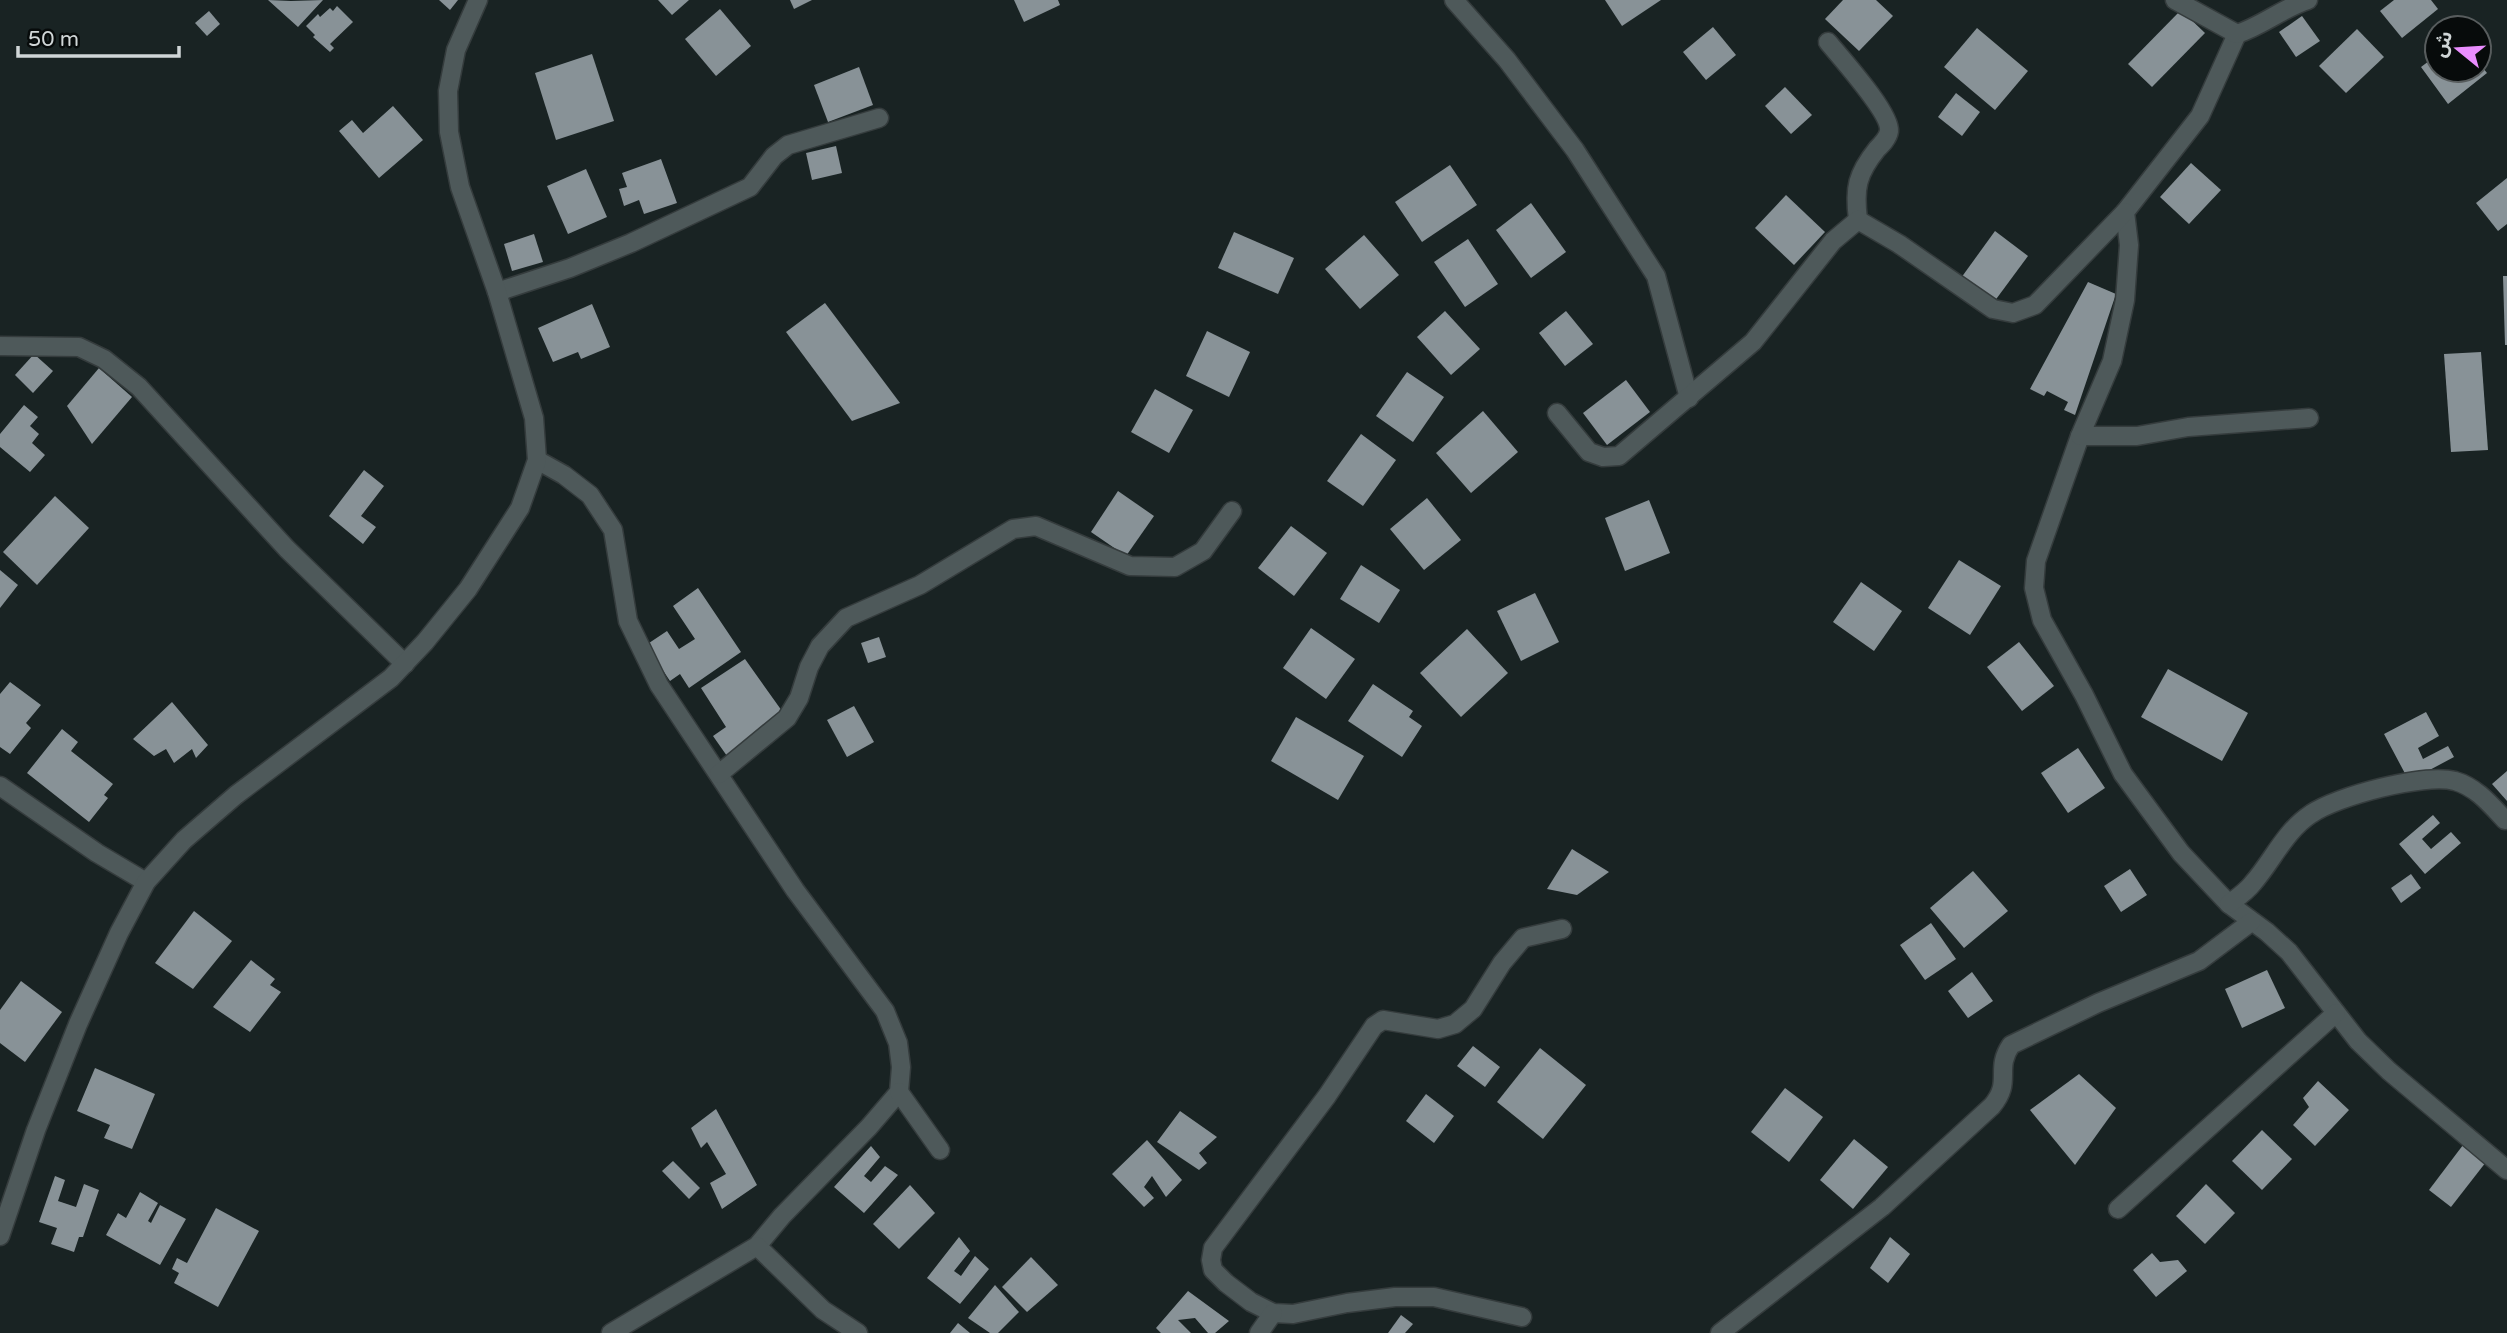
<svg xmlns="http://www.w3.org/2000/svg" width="2507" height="1333" viewBox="0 0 2507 1333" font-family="'Varela Round','Noto Sans Arabic',sans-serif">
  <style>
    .building { fill: #889297 }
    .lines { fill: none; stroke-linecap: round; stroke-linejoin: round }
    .street-casing { stroke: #353c3d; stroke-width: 21 }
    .secondary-casing { stroke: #353c3d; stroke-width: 21 }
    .street { stroke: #4e595a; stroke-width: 18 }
    .secondary { stroke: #4e595a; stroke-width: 18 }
  </style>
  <rect width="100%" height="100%" fill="#192323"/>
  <g class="building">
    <path d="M268,0L291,1L323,0L298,27Z"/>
    <path d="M439,0H458L450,10Z"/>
    <path d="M658,0H689L672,15Z"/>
    <path d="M790,0H812L794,9Z"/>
    <path d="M1014,0H1058L1060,5L1024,22Z"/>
    <path d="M1605,0H1661L1622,26Z"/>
    <path d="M1843,0H1876L1893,16L1859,51L1825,19Z"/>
    <path d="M2394,0H2431L2438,9L2402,38L2380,11Z"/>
    <path d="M337,6L353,22L330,44L334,48L330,52L313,37L315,35L306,26L318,14L320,17L330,8L333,11Z"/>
    <path d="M720,9L751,46L716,76L685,39Z"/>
    <path d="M2181,10L2205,33L2152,87L2128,64Z"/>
    <path d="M209,11L220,24L207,36L195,23Z"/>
    <path d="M2302,16L2320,41L2296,57L2279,32Z"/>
    <path d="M1713,27L1736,55L1706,80L1683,52Z"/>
    <path d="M1977,28L2028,71L1995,110L1944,67Z"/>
    <path d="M2357,29L2384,57L2346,93L2319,66Z"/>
    <path d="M592,54L614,121L556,140L535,73Z"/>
    <path d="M2437,55V70H2479V63L2487,73L2448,104L2421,67Z"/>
    <path d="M859,67L873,105L828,122L814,85Z"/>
    <path d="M1785,87L1812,115L1791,134L1765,106Z"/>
    <path d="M1956,93L1980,112L1962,136L1938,117Z"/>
    <path d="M393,106L423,140L379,178L339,131L352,120L363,133Z"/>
    <path d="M836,146L842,173L812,180L806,153Z"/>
    <path d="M661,159L677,203L644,214L639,200L624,206L619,189L627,187L622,173Z"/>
    <path d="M2191,163L2221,190L2189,224L2160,197Z"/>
    <path d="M1450,165L1477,205L1422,242L1395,202Z"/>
    <path d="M586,169L607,217L568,234L547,186Z"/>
    <path d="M2507,178V224L2498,231L2476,203Z"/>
    <path d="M1786,195L1825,232L1794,265L1755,228Z"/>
    <path d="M1531,203L1566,252L1531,278L1496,230Z"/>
    <path d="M1995,231L2028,256L1994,302L1961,278Z"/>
    <path d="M1234,232L1294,258L1278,294L1218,268Z"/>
    <path d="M534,234L543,262L512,271L504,244Z"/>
    <path d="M1364,235L1399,275L1360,309L1325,269Z"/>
    <path d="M1468,239L1498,284L1465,307L1434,262Z"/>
    <path d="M2503,276H2507V345H2505Z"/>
    <path d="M2088,282L2116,294L2075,415L2064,410L2068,402L2047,391L2044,396L2030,389Z"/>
    <path d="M825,303L900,403L852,421L786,332Z"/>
    <path d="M592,304L610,347L581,359L578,352L553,362L538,328Z"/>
    <path d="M1445,311L1480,349L1451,375L1417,337Z"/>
    <path d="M1566,311L1593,344L1565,366L1539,333Z"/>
    <path d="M1207,331L1250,352L1229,397L1186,376Z"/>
    <path d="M2481,352L2488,450L2451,452L2444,354Z"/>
    <path d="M34,354L53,371L33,393L15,375Z"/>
    <path d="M99,368L132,397L92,444L67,406Z"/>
    <path d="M1407,372L1444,397L1413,442L1376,416Z"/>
    <path d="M1626,380L1650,412L1607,445L1583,413Z"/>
    <path d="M1155,389L1193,410L1169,453L1131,432Z"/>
    <path d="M24,405L38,417L30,426L39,434L32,443L45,455L30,472L0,447V434Z"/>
    <path d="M1483,411L1518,452L1471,493L1436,453Z"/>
    <path d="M1361,434L1396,460L1363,506L1327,481Z"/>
    <path d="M364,470L384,486L361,516L376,527L363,544L329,516Z"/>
    <path d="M1118,491L1154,516L1126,556L1091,532Z"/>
    <path d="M55,496L89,528L37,585L3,552Z"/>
    <path d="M1427,498L1461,540L1424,570L1390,529Z"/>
    <path d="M1649,500L1670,553L1625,571L1605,518Z"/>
    <path d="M1291,526L1327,553L1294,596L1258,568Z"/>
    <path d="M1959,560L2001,586L1970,635L1928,608Z"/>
    <path d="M1361,565L1400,590L1379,623L1340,599Z"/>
    <path d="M0,570L18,585L0,608Z"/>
    <path d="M1861,582L1902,611L1874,651L1833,622Z"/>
    <path d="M698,588L741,652L689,688L680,674L670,681L646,645L667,631L679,649L695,639L673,606Z"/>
    <path d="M1535,593L1559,642L1521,661L1497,611Z"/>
    <path d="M1311,628L1355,659L1326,699L1283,668Z"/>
    <path d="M1467,629L1508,673L1461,717L1420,673Z"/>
    <path d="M879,637L886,657L868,663L861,643Z"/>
    <path d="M2019,642L2054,686L2022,711L1987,667Z"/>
    <path d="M745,659L787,718L727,756L713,736L726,727L701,688Z"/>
    <path d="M2168,669L2248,713L2222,761L2141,717Z"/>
    <path d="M10,682L41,705L26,723L31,728L10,754L0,747V694Z"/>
    <path d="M1373,684L1413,711L1409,717L1422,726L1402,757L1348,721Z"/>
    <path d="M172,702L208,745L196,758L192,749L174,763L166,749L154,756L133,739Z"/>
    <path d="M854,706L874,742L847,757L827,720Z"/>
    <path d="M2426,712L2439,736L2418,748L2423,759L2448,746L2454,757L2409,781L2384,734Z"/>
    <path d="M1296,717L1364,756L1338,800L1271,761Z"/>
    <path d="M62,729L78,742L71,751L113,784L104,795L108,798L89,822L27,773Z"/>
    <path d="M2078,748L2105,788L2068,813L2041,773Z"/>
    <path d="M2507,771V801L2492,784Z"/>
    <path d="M2433,815L2440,823L2422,839L2431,849L2451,832L2461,843L2425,874L2399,844Z"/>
    <path d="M1572,849L1609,872L1577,895L1547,889Z"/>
    <path d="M2130,869L2147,895L2121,912L2104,886Z"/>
    <path d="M1973,871L2008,911L1964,948L1930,908Z"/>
    <path d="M2411,874L2421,888L2401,903L2391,888Z"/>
    <path d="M194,911L232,941L193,989L155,963Z"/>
    <path d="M1931,923L1956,959L1925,980L1900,945Z"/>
    <path d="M251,960L275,979L270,985L281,992L250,1032L213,1007Z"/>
    <path d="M2267,970L2285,1008L2242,1028L2225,989Z"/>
    <path d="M1972,972L1993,1001L1968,1018L1948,991Z"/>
    <path d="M21,981L62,1012L25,1062L0,1043V1010Z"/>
    <path d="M1473,1046L1500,1067L1485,1087L1457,1066Z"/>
    <path d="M1540,1048L1586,1085L1543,1139L1497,1102Z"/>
    <path d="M95,1068L155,1094L132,1149L104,1138L110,1125L77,1111Z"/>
    <path d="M2079,1074L2116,1108L2075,1165L2030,1110Z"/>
    <path d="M2318,1081L2349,1110L2315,1146L2293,1125L2309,1107L2303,1098Z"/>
    <path d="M1785,1088L1823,1117L1789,1162L1751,1132Z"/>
    <path d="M1426,1094L1454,1116L1434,1143L1406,1121Z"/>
    <path d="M716,1109L757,1185L722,1209L710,1183L726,1174L707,1142L701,1148L691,1128Z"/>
    <path d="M1180,1111L1217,1137L1199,1153L1207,1163L1199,1170L1157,1142Z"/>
    <path d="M2262,1130L2292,1159L2262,1190L2232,1161Z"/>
    <path d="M1854,1139L1888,1167L1853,1209L1820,1180Z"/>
    <path d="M1147,1140L1182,1180L1166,1197L1152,1176L1144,1187L1154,1198L1144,1207L1112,1174Z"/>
    <path d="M2463,1145L2486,1162L2451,1207L2429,1190Z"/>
    <path d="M871,1146L880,1157L864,1176L871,1182L885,1166L898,1175L864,1213L834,1187Z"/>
    <path d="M673,1161L700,1188L689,1199L662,1171Z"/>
    <path d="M55,1176L65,1180L58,1201L76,1207L84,1184L99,1190L83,1237H79L74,1252L51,1244L57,1228L39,1222Z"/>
    <path d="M2206,1184L2235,1213L2205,1244L2176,1216Z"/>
    <path d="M910,1185L935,1213L899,1249L873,1224Z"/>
    <path d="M140,1192L158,1203L148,1221L151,1223L160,1205L186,1219L160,1265L106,1235L118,1213L126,1218Z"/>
    <path d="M216,1208L259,1231L218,1307L174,1283L179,1273L172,1269L177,1258L187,1263Z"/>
    <path d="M959,1237L970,1251L954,1271L961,1276L975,1256L989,1269L960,1304L927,1278Z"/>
    <path d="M1890,1237L1910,1254L1888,1283L1870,1268Z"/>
    <path d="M2152,1253L2160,1262L2178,1260L2187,1271L2156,1297L2133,1270Z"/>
    <path d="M1031,1257L1058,1285L1027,1312L1002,1287Z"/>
    <path d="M995,1285L1019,1312L998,1333H990L968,1318Z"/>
    <path d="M1188,1291L1229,1321L1215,1333H1208L1195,1318L1178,1320L1191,1333H1161L1156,1328Z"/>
    <path d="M1401,1315L1413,1324L1405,1333H1388Z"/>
    <path d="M958,1323L970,1333H950Z"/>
  </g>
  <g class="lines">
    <defs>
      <g id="street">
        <path d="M1454,0L1507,60L1575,150L1656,276L1689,398"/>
        <path d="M2237,34L2200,116L2125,212L2129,245L2125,300L2112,361L2080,436L2036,561L2034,588L2042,620L2084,695L2123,774L2181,853L2229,904L2267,932L2289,952L2358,1041L2389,1071L2507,1170"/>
        <path d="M1828,42C1840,57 1891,113 1889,131C1888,138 1882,144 1877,149C1857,174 1854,188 1858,220"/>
        <path d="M497,292L570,268L631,243L750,187L774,156L788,145L879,118"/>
        <path d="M0,346L79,347L104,359L139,387L287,549L405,664"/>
        <path d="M1557,413L1589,452L1603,457L1619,456L1753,342L1833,241L1858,220L1899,244L1993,309L2013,313L2035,305L2125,212"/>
        <path d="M2080,436H2137L2188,427L2309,418"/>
        <path d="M537,460L564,475L590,495L613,530L628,621L659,685L795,890L885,1011L898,1043L901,1067L899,1092L869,1127L782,1216L757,1246L611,1333"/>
        <path d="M719,774L787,718L799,698L809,667L820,646L846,618L920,585L1013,529L1036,526L1130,566L1175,567L1203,551L1232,511"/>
        <path d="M0,786L97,853L146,882"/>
        <path d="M2229,904C2237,898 2247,891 2253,883C2273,860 2285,831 2311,814C2337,796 2424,773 2455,781C2476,787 2490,804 2505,820"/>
        <path d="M899,1092L940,1150"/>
        <path d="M2118,1209L2336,1013"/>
        <path d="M757,1246L823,1310L858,1333"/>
        <path d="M1522,1317L1434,1297H1395L1347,1303L1293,1314L1273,1313L1251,1302L1226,1283L1213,1270L1211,1260L1213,1248L1327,1096L1374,1026L1383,1020L1438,1029L1455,1024L1473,1009L1502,963L1523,938L1562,929"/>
        <path d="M1259,1333L1273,1313"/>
        <path d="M1720,1333L1882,1207L1992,1106C2013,1081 1994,1070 2011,1045L2098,1003L2199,961L2251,922"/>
      </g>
      <g id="secondary">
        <path d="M2175,0L2237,34C2262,26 2283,8 2308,0"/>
        <path d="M0,1236L36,1130L78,1024L119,933L146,882L184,840L236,795L391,678L425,642L468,589L520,508L537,460L534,418L497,292L460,187L449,132L448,91L456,50L478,0"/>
      </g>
    </defs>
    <use href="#street" class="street-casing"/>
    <use href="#secondary" class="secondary-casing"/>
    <use href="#street" class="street"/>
    <use href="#secondary" class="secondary"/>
  </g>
  <g transform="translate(2458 49) rotate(288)"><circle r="33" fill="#070b0b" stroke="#575c5d" stroke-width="2"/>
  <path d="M0-5L12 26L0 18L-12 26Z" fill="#e98dfe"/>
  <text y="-10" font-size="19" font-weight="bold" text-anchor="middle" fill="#d0d6d7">ش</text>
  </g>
  <path d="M18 46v10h161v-10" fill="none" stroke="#d0d6d7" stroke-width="3.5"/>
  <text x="28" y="46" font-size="21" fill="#d0d6d7" stroke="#070b0b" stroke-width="5" paint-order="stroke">50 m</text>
</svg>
